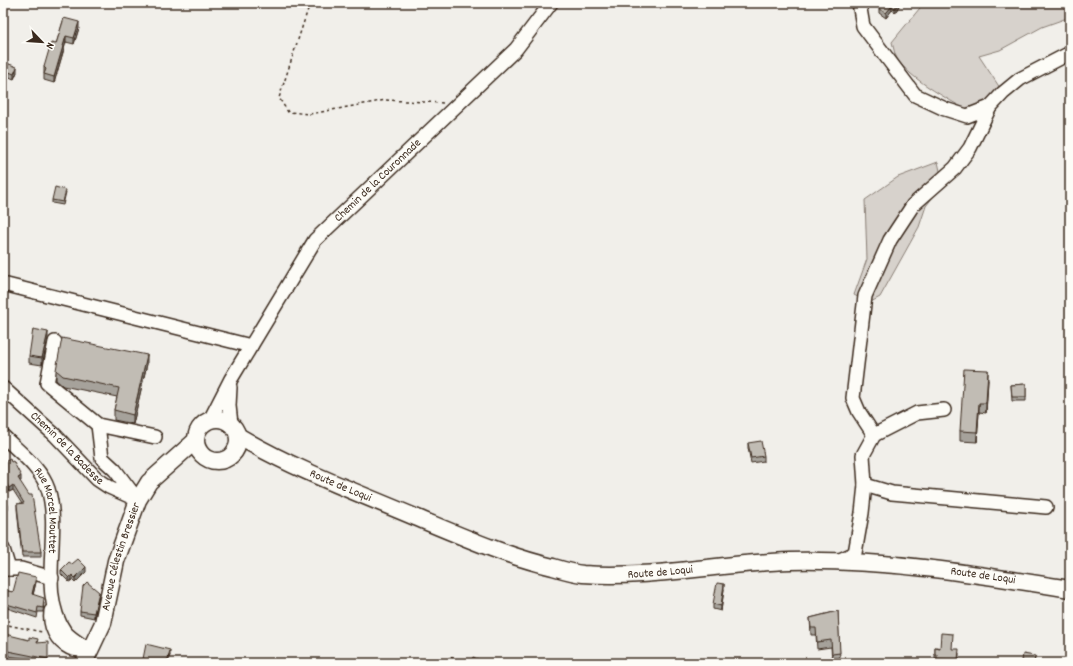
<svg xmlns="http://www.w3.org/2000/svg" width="1073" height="666" viewBox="0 0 1073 666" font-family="Dekko,sans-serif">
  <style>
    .green { fill: #d7d2cc; stroke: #897e75 }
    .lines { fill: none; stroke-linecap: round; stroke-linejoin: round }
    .minor-casing { stroke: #3b2a1e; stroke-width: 16 }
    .major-casing { stroke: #3b2a1e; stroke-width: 19 }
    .path { stroke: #3b2a1e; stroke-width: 1.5; stroke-dasharray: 3 3; stroke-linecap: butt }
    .minor { stroke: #fdfcf7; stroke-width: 13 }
    .major { stroke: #fdfcf7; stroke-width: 16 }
    .wall { fill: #a6a29b; stroke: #3b2a1e }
    .shaded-wall { fill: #87847e; stroke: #3b2a1e }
    .building { fill: #c1bcb4; stroke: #3b2a1e }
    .labels { text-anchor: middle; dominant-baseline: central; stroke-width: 3; stroke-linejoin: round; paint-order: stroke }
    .street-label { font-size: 12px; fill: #3b2a1e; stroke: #fdfcf7 }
  </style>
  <rect width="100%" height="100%" fill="#f1efea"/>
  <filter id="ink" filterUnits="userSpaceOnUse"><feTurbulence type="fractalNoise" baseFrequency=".025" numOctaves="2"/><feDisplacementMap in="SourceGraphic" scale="8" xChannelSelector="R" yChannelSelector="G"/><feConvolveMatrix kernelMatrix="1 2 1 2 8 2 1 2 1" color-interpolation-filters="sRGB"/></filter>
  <g filter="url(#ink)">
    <g class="green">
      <path d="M924,3H1070V17L1042,27L1000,50L979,56L1002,91L988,105L970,112C950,100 903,76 895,54C894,50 893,46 892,42Z"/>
      <path d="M938,162L943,184L926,206L919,227L880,297L869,303L854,295L867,259L865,200L898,177Z"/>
    </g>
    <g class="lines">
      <defs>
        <g id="minor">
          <path d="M859,3L863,26L915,95L945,109L967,116L990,107"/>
          <path d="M3,284L251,346"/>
          <path d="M55,342L47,383L98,425"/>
          <path d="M230,387L229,406L231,424"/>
          <path id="s1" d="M3,388L55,435L97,479L109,487L138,500"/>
          <path id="s2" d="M210,420L231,379L315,240L516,49L551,3"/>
          <path d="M874,435L917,413L944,410"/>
          <path id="s3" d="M3,436C18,451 41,468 48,489C62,533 37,593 65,632C71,639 82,645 89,650"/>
          <path d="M865,485L892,493L1046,507"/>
          <path d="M137,499L115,470L102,458L98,425L155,437"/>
          <path d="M3,549L9,569"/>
          <path d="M838,561L855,553L862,513L865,485L863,455L874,435L859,412L853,398L865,296L890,240L913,205L955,168L970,148L990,107L1003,93L1020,79L1070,53"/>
          <path d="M3,569H21L52,578"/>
          <path d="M51,611C49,626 56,641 70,648C75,651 83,650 89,650"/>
        </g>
        <g id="major">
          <circle cx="217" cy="440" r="21"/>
          <path id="s4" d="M238,436C294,469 356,492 415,517C461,536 506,556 553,567C563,570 573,573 583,574C652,579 721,563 790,561C884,559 977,574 1070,589"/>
          <path id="s5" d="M84,663L103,623L116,561L138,500L149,482L195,441"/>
        </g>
      </defs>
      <use href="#minor" class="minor-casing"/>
      <use href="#major" class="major-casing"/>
      <g class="path">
        <path d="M310,3L279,98L288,112L310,114L386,100L443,103"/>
        <path d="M3,624L42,632"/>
      </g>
      <use href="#minor" class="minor"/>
      <use href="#major" class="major"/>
    </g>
    <g class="wall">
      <path d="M900,3V4L895,13L892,10L886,18L879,13V9Z"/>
      <path d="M64,18L79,28L74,44L66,42L54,83L44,80V67L56,44Z"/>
      <path d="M3,64L17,72L14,79L9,77Z"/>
      <path d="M66,192L63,205L52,203V200Z"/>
      <path d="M48,339L42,365L29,363V356Z"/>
      <path d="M147,364L133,424L114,420V410L117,397L63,386L56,380V370Z"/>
      <path d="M988,380L986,413L979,412L977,442L960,441V431Z"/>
      <path d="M1026,384V401H1012L1011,385Z"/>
      <path d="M748,443L764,456V461L751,463L748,448Z"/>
      <path d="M3,463L21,481H20L41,552V557H22L17,509V504H22L13,490L9,492L3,481Z"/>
      <path d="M72,564L86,572L75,583L72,580L69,582L61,574V570Z"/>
      <path d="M36,582L33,595L44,603L43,612H38L37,618L10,609L3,607V590L13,592Z"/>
      <path d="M724,589L721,611L713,609V604Z"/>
      <path d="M99,596L94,618L80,615V611Z"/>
      <path d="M838,611L840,660L832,661L831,647L817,649L816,635H811L810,618Z"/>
      <path d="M3,636L38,643L48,659V663L3,655Z"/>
      <path d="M935,647L952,649L959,653V663H937V659H935Z"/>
      <path d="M170,655L168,663H143V659Z"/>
      <path d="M1035,658L1034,663H1022V661Z"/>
    </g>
    <g class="shaded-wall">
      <path d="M898,3H900V4L895,13V8Z"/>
      <path d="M892,6V10L886,18V13Z"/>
      <path d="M79,22V28L74,44V38Z"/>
      <path d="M66,36V42L54,83V77Z"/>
      <path d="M17,67V72L14,79V74Z"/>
      <path d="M9,72V77L3,95V90Z"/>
      <path d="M48,332V339L42,365V358Z"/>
      <path d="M147,355V364L133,424V415Z"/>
      <path d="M988,370V380L986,413V403Z"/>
      <path d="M979,403V412L977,442V432Z"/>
      <path d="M21,476V481L18,482V478Z"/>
      <path d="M13,485V490L9,492V488Z"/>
      <path d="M8,505V509L3,514V510Z"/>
      <path d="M86,567V572L75,583V578Z"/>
      <path d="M72,575V580L69,582V578Z"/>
      <path d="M36,577V582L32,599V594Z"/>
      <path d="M724,584V589L721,611V606Z"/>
      <path d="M99,592V596L94,618V613Z"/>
      <path d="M170,650V655L168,663H167Z"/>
    </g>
    <g class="building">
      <path d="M883,3H898L895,8L892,6L886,13L879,9Z"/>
      <path d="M64,18L79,22L74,38L66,36L54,77L44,74L46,69L44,67L51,43L56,44Z"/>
      <path d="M4,62L17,67L14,74L9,72L3,90V64Z"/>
      <path d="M55,187L66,190L63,202L52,200Z"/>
      <path d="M33,329L48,332L42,358L29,356Z"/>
      <path d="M62,338L147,355L133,415L114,410L119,388L63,376L56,370Z"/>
      <path d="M964,369L988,370L986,403H979L977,432L960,431Z"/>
      <path d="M1026,384V397H1012L1011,385Z"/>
      <path d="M761,441L764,456L751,458L748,443Z"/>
      <path d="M10,459L11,462L13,461L21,476L18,478L29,495H32L41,552H22L17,504L24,503L13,485L9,488L3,477V463Z"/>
      <path d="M3,498L8,505L3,510Z"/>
      <path d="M78,559L86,567L75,578L72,575L69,578L61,570L69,562L72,564Z"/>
      <path d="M18,573L36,577L32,594L44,598L43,608L38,607L37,613L10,605L3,603V590L13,592Z"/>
      <path d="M87,582L99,592L94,613L80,611L83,586Z"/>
      <path d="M717,583L724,584L721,606L713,604Z"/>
      <path d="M838,611L840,653L832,654L831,640L817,642L816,628H811L810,618Z"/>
      <path d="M941,633L953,634L952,649H959L958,660L937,659V655H935V647L940,648Z"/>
      <path d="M5,634L29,640V637L38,639L37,643L48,642V659L3,650V636H4Z"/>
      <path d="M146,644L170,650L167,663H163L143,659Z"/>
      <path d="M1023,654L1035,656L1034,663L1022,661Z"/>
      <path d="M450,657L466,663H448Z"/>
      <path d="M473,657L482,661L481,663H471Z"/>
    </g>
  </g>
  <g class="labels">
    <g class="street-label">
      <text stroke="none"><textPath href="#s2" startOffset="295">Chemin de la Couronnade</textPath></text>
      <text stroke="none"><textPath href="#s1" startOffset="88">Chemin de la Badesse</textPath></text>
      <text stroke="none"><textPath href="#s4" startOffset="114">Route de Loqui</textPath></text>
      <text stroke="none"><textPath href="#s3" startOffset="91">Rue Marcel Mouttet</textPath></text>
      <text stroke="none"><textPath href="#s5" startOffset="113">Avenue Célestin Bressier</textPath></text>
      <text stroke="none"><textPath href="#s4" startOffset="450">Route de Loqui</textPath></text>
      <text stroke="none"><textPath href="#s4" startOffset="774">Route de Loqui</textPath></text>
    </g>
  </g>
  <rect width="1073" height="666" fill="none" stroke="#fdfcf7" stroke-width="16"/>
  <rect x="8" y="8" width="1057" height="650" fill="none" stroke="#3b2a1e" stroke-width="1.5" filter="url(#ink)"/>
  <g transform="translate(42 42) rotate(115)" stroke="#fdfcf7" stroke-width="3" paint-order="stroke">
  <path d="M0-3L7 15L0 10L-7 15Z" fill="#3b2a1e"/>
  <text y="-6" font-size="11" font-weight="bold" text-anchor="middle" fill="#3b2a1e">N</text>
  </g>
</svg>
